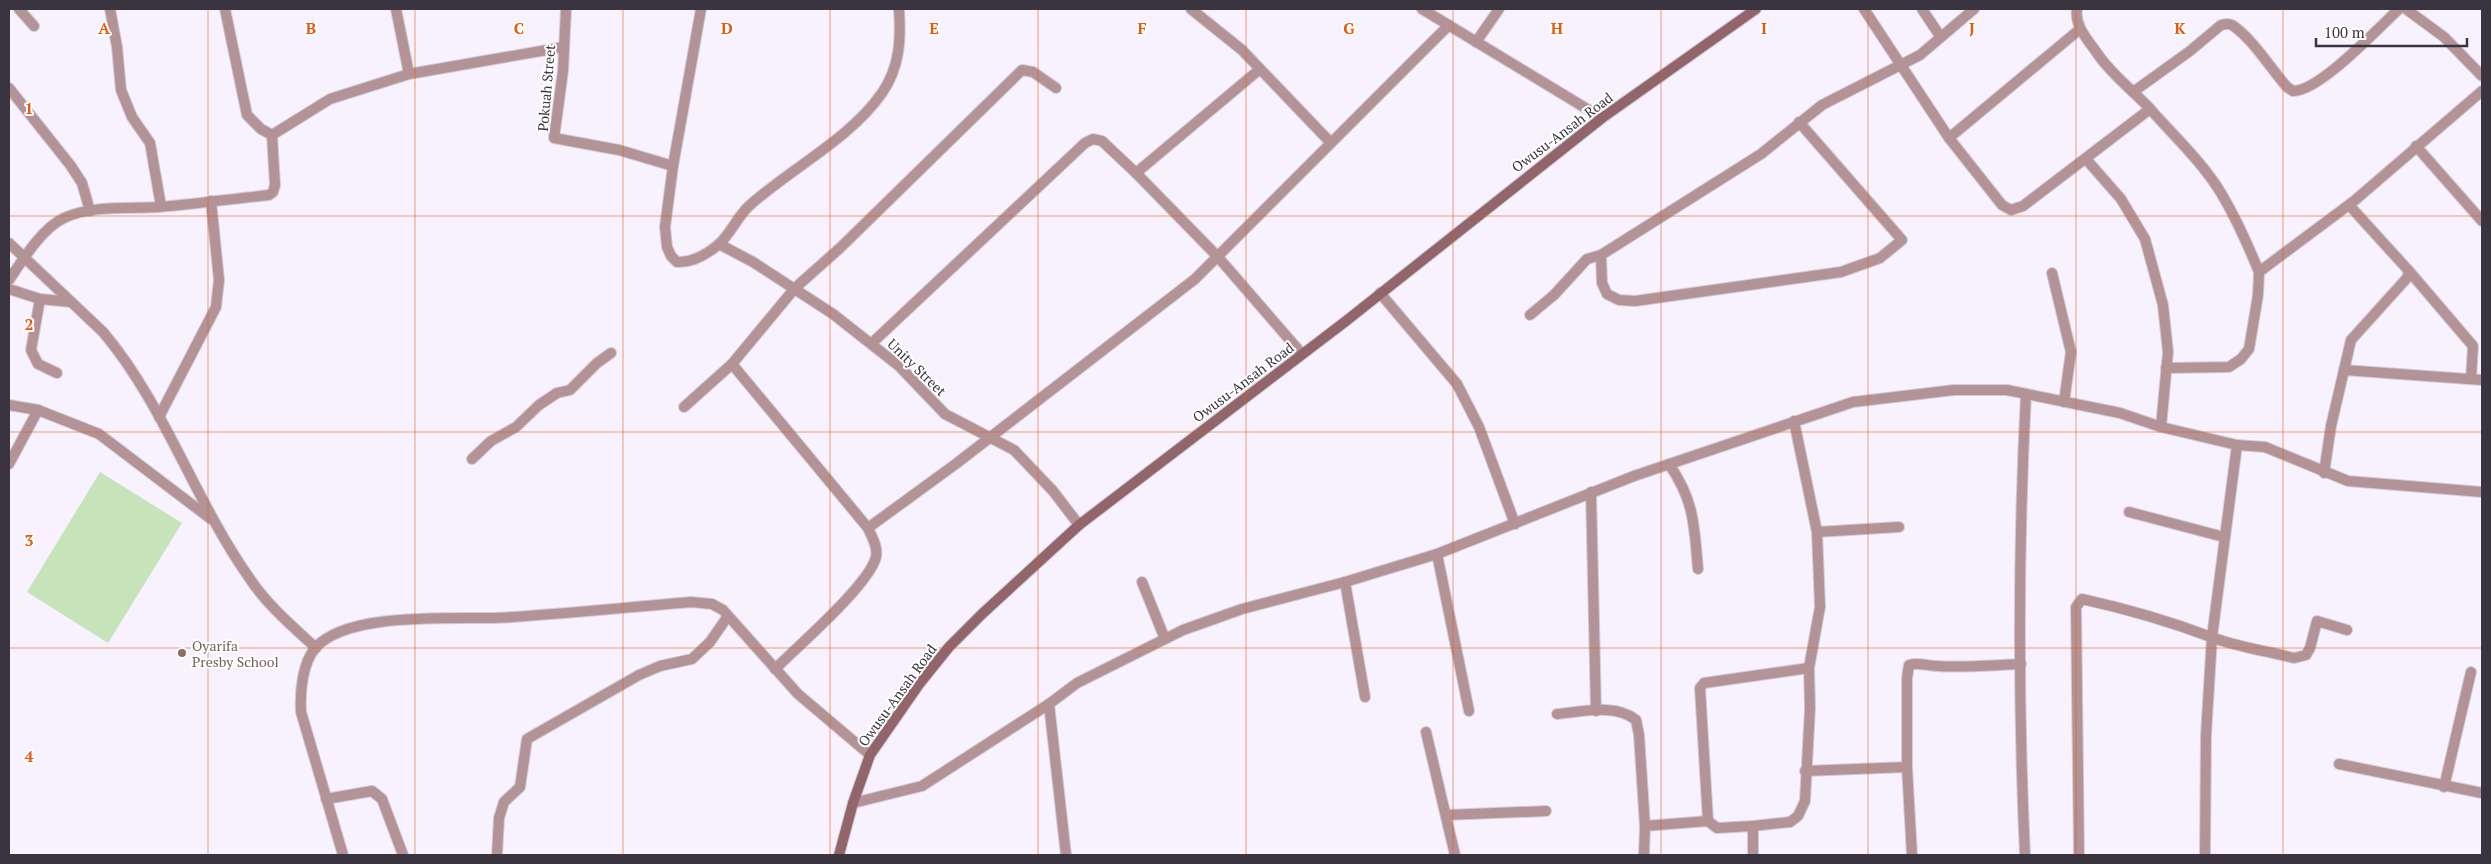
<svg xmlns="http://www.w3.org/2000/svg" width="2491" height="864" viewBox="0 0 2491 864" font-family="'PT Serif',serif">
  <style>
    .green { fill: #c7e3b9 }
    .lines { fill: none; stroke-linecap: round; stroke-linejoin: round }
    .street-casing { stroke: #d1ccd8; stroke-width: 12 }
    .secondary-casing { stroke: #d1ccd8; stroke-width: 12 }
    .street { stroke: #b49397; stroke-width: 10 }
    .secondary { stroke: #92656b; stroke-width: 10 }
    .grid { fill: none; stroke: #e8590c; stroke-width: 1; stroke-opacity: 0.55 }
    .education-dot { fill: #8d6e63; stroke: #fff; stroke-width: 2 }
    .labels { text-anchor: middle; dominant-baseline: central; stroke-width: 4; stroke-linejoin: round; paint-order: stroke }
    .street-label { font-size: 14px; fill: #3a3440; stroke: #fff }
    .education-label { font-size: 14px; fill: #785e54; stroke: #fff; text-anchor: start }
    .grid-label { font-size: 16px; text-anchor: middle; font-weight: bold; fill: #e8590c; stroke: #fff; stroke-width: 4; stroke-linejoin: round; paint-order: stroke }
  </style>
  <rect width="100%" height="100%" fill="#f7f2fe"/>
  <path class="green" d="M100,472L182,523L108,643L27,592Z"/>
  <g class="lines">
    <defs>
      <g id="street">
        <path d="M19,9L34,26"/>
        <path d="M110,9L117,47L121,90L132,117L150,143L161,206"/>
        <path d="M396,9L409,74"/>
        <path d="M566,9L563,71L554,138L619,150L673,166"/>
        <path d="M701,9L673,166L665,227L667,247L671,256L677,262C692,263 707,254 718,245C730,235 737,217 749,206C791,168 849,140 882,93C900,67 901,39 899,9"/>
        <path d="M1191,9L1242,50L1330,142"/>
        <path d="M1422,9L1602,118"/>
        <path d="M1864,9L1949,138L2002,205L2011,210L2023,206L2150,109"/>
        <path d="M1922,9L1940,36"/>
        <path d="M2077,9C2074,27 2090,42 2099,56C2115,78 2134,91 2152,111C2175,137 2203,163 2221,193C2236,218 2248,245 2259,272"/>
        <path d="M2406,9L2444,37L2482,76"/>
        <path d="M1476,42L1499,9"/>
        <path d="M9,88L71,166L82,183L90,211"/>
        <path d="M2133,92L2190,51L2221,25C2225,24 2228,23 2232,25C2252,38 2271,69 2287,87L2293,91C2319,92 2378,28 2399,9"/>
        <path d="M272,135L330,99L409,74L564,47"/>
        <path d="M1949,138L2080,29"/>
        <path d="M2416,146L2482,221"/>
        <path d="M2086,159L2121,199L2145,239L2163,305L2168,352L2161,427"/>
        <path d="M1136,173L1260,69"/>
        <path d="M9,243L103,332C164,404 194,499 248,576C266,604 291,625 316,648"/>
        <path d="M719,244L753,262L833,314L899,366L945,414L1014,450L1053,491L1079,525"/>
        <path d="M1601,255L1602,283L1607,294L1619,300L1635,301L1841,272L1880,258L1902,240L1799,122"/>
        <path d="M2409,271L2473,346L2471,379"/>
        <path d="M2052,273L2071,352L2064,402"/>
        <path d="M9,280C22,261 42,228 64,218C92,205 128,209 159,207C195,204 232,199 269,195L273,192L275,185L272,135L261,129L247,115L225,9"/>
        <path d="M9,289L40,299L71,302"/>
        <path d="M1380,293L1457,384L1479,427L1515,524"/>
        <path d="M40,299L31,350L38,364L57,373"/>
        <path d="M1530,315L1554,295L1587,259L1601,255L1761,154L1822,105L1920,55L1974,9"/>
        <path d="M872,343L1085,143L1093,139L1102,141L1136,173L1218,257L1302,354"/>
        <path d="M2166,368L2229,367L2241,359L2249,349L2258,295L2259,272L2354,201L2482,91"/>
        <path d="M2344,370L2482,380"/>
        <path d="M9,405L38,410"/>
        <path d="M684,407L732,364"/>
        <path d="M159,417L216,307L219,280L211,201"/>
        <path d="M472,459L491,441L516,427L539,405L557,393L570,390L597,363L611,353"/>
        <path d="M9,464L38,410L99,434L211,519"/>
        <path d="M1669,464C1695,502 1694,526 1698,569"/>
        <path d="M2324,473L2331,426L2351,340L2407,278L2409,271L2349,205"/>
        <path d="M1591,492L1596,711"/>
        <path d="M2129,512L2224,537"/>
        <path d="M868,528L957,463L1195,279L1449,25"/>
        <path d="M1817,532L1899,527"/>
        <path d="M1437,554L1469,711"/>
        <path d="M1142,582L1165,639"/>
        <path d="M1345,582L1365,697"/>
        <path d="M775,669C798,646 869,585 876,557C878,547 872,537 868,528L732,364L795,288L840,248L1022,70L1033,72L1056,88"/>
        <path d="M1049,704L1066,855"/>
        <path d="M1557,714C1581,712 1616,703 1636,720L1639,735L1645,826"/>
        <path d="M1426,732L1455,855"/>
        <path d="M2339,764L2482,793"/>
        <path d="M1805,771L1907,767"/>
        <path d="M2444,787L2471,672"/>
        <path d="M326,799L372,791L382,799L403,855"/>
        <path d="M853,803L922,786L1049,704L1077,683L1183,630L1242,609L1345,582L1437,554L1634,476L1853,402L1954,390H2007L2120,413L2161,427L2237,445L2265,447L2348,481L2482,492"/>
        <path d="M1446,815L1546,811"/>
        <path d="M1753,826L1717,828L1708,821L1700,688L1704,683L1809,668"/>
        <path d="M343,855L301,712C300,692 302,663 316,647C352,609 463,621 512,617C572,613 631,607 691,602L712,604L723,610L798,694L870,755"/>
        <path d="M497,855L499,818L504,802L520,787L527,739L639,675L660,666L692,659L710,642L728,616"/>
        <path d="M1644,855L1645,826L1708,821"/>
        <path d="M1753,855V826L1790,822L1798,816L1805,801L1810,708L1809,668L1820,607L1817,532L1794,421"/>
        <path d="M1912,855L1907,767V678L1909,665C1919,662 1927,666 1937,666C1964,668 1993,665 2021,664"/>
        <path d="M2025,855C2018,702 2018,547 2026,394"/>
        <path d="M2079,855L2076,607L2082,599C2127,609 2169,621 2211,637C2237,647 2267,651 2294,658L2306,655L2310,648L2317,621L2347,630"/>
        <path d="M2205,855L2206,735L2212,637L2237,445"/>
      </g>
      <path id="secondary" d="M839,855L853,803L870,755L920,683L949,647L982,614L1079,525L1346,321L1602,118L1756,9"/>
    </defs>
    <use href="#street" class="street-casing"/>
    <use href="#secondary" class="secondary-casing"/>
    <use href="#street" class="street"/>
    <use href="#secondary" class="secondary"/>
  </g>
  <path class="grid" d="M208,9V855M415,9V855M623,9V855M830,9V855M1038,9V855M1246,9V855M1453,9V855M1661,9V855M1868,9V855M2076,9V855M2283,9V855M9,216H2482M9,432H2482M9,648H2482"/>
  <circle class="education-dot" cx="182" cy="653" r="5"/>
  <g class="labels">
    <g class="street-label">
      <text transform="translate(546 88) rotate(-85)">Pokuah Street</text>
      <text transform="translate(1562 132) rotate(-37)">Owusu-Ansah Road</text>
      <text transform="translate(917 367) rotate(44)">Unity Street</text>
      <text transform="translate(1243 382) rotate(-37)">Owusu-Ansah Road</text>
      <text transform="translate(897 695) rotate(-54)">Owusu-Ansah Road</text>
    </g>
    <g class="education-label">
      <text x="192" y="645">Oyarifa<tspan x="192" dy="16">Presby School</tspan></text>
    </g>
  </g>
  <g class="grid-label">
    <text x="104" y="34">A</text>
    <text x="311" y="34">B</text>
    <text x="519" y="34">C</text>
    <text x="727" y="34">D</text>
    <text x="934" y="34">E</text>
    <text x="1142" y="34">F</text>
    <text x="1349" y="34">G</text>
    <text x="1557" y="34">H</text>
    <text x="1764" y="34">I</text>
    <text x="1972" y="34">J</text>
    <text x="2180" y="34">K</text>
    <text x="29" y="114">1</text>
    <text x="29" y="330">2</text>
    <text x="29" y="546">3</text>
    <text x="29" y="762">4</text>
  </g>
  <rect width="2491" height="864" fill="none" stroke="#3a3440" stroke-width="20"/>
  <path d="M2316 38v8h151v-8" fill="none" stroke="#3a3440" stroke-width="2.5"/>
  <text x="2324" y="38" font-size="15" fill="#3a3440" stroke="#ffffff" stroke-width="4" paint-order="stroke">100 m</text>
</svg>
